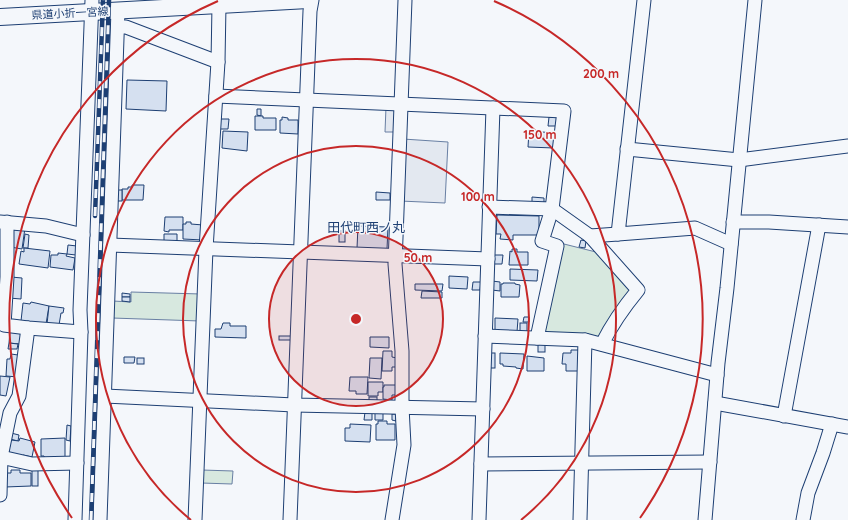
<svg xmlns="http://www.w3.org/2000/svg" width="848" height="520" viewBox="0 0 848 520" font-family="Quicksand,'Noto Sans JP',sans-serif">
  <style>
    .green { fill: #d7e8df; stroke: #687fa3 }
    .parking { fill: #e3e8f0; stroke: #687fa3 }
    .building { fill: #d5e0f0; stroke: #1d3f73 }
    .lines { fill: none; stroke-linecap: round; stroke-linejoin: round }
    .minor-casing { stroke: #1d3f73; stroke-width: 15 }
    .major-casing { stroke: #1d3f73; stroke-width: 18 }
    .minor { stroke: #f4f7fb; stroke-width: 13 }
    .major { stroke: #f4f7fb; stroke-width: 16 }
    .rail-casing { stroke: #1d3f73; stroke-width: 4.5 }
    .rail { stroke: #f4f7fb; stroke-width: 3; stroke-dasharray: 9; stroke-linecap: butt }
    .ring { fill: none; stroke: #c62828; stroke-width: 2 }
    .labels { text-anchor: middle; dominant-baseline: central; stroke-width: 3; stroke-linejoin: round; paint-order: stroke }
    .street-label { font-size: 11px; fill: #1d3f73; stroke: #f4f7fb }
    .quarter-label { font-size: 13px; fill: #1d3f73; stroke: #f4f7fb }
    .centre { fill: #c62828; stroke: #f4f7fb; stroke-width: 2 }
    .ring-label { font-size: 12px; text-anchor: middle; font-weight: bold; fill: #c62828; stroke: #f4f7fb; stroke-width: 3; stroke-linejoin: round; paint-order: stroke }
  </style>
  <rect width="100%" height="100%" fill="#f4f7fb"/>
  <g class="green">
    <path d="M560,243L596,252L631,289L603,334L597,337L540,334Z"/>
    <path d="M131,292L201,294L200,321L112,318L113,301L131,302Z"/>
    <path d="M202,470L233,471L232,484L201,483Z"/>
  </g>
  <g class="parking">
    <path d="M386,107L397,110L396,132H385Z"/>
    <path d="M403,139L448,142L445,203L400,201Z"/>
  </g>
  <g class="building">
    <path d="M127,80L167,81L166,111L126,109Z"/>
    <path d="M257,109H261V116L257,115Z"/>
    <path d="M255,116H263V118H276V130H255Z"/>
    <path d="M282,117L288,118V120H298V134L280,133V120H282Z"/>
    <path d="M549,117L559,118V126H548Z"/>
    <path d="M219,119H229L228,129H219Z"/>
    <path d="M223,131L248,132L247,151L222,148Z"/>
    <path d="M529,131L555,133L554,148L528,147Z"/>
    <path d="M132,185H144L143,200H122V189H128V187H132Z"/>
    <rect x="117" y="190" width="5" height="11"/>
    <path d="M376,192L390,193V200H376Z"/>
    <path d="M532,197L544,198V205H532Z"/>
    <path d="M497,215L539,216V235H513V240L500,239L501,234H496Z"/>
    <path d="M165,217H183V230H169V232L164,231Z"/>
    <path d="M186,222H191V224L203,225V240L183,239V224H186Z"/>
    <path d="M358,226L388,227L387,249L357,248Z"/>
    <path d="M13,227L25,228L22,249L10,247Z"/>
    <rect x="339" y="231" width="6" height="11"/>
    <path d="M25,234L29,235L28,248H23Z"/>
    <path d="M164,234H177V243L164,242Z"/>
    <path d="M581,240L586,241L585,248L579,247Z"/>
    <path d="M68,245L77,246L76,255L67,254Z"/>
    <path d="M24,248L50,251L48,268L19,264L21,251L24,252Z"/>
    <path d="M512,249H517V252H528V265H509L510,251L512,252Z"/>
    <path d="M58,253L67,254L66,256L75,258L73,270L50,267L51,255H58Z"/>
    <path d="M494,255H503L502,264H493Z"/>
    <path d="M510,269L538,270L537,281L510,280Z"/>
    <path d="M449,276L468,277L467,289L449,288Z"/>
    <path d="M11,277L22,278L21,299L9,298Z"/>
    <path d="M492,281L500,282V291L492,290Z"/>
    <path d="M473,282H481L480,290H472Z"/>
    <path d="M503,283H515V284L520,285L519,297H501V284H503Z"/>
    <path d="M415,284H443L442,291L415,290Z"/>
    <path d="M422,291L442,292V298H421Z"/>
    <path d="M122,293L130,294V297H122Z"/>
    <path d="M122,297H130V302L122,301Z"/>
    <path d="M31,302L49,306L46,324L21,321L23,303L30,304Z"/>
    <path d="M49,306L64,308L63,313H61L59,325L47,324Z"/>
    <path d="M524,317H529V322H523Z"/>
    <path d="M495,318L518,319L517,332H495Z"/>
    <path d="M223,323H230V326H246V338L215,337V329H221Z"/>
    <rect x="520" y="323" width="7" height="9"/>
    <path d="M10,331L21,332L20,344L9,343Z"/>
    <rect x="279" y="336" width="12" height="4"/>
    <path d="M370,337H389V348L370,347Z"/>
    <rect x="538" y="342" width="7" height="10"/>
    <path d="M9,343L18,344L17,349H8Z"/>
    <path d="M571,350H580L579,371H566V364H562L563,353H571Z"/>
    <path d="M383,351H392V357L397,358V367H392V371H382Z"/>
    <rect x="489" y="353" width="6" height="15"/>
    <path d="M500,353L524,354L523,369L516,368V367L503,366V364H500Z"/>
    <path d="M11,354L18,355V377L6,376L7,359H10Z"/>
    <path d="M527,356L544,358V371H527Z"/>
    <path d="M124,357H135L134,363H124Z"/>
    <rect x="137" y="358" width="7" height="6"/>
    <path d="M370,358H382L381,379L369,378Z"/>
    <path d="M0,376L10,377L6,396L0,395Z"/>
    <path d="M350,377H368L367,394H356V391H349Z"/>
    <path d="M368,382H383V392H378V396H368Z"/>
    <path d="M384,385H398L397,395H392V400L383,399V387H384Z"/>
    <path d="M369,397H377V403L369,402Z"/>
    <path d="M365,412H372V420H364Z"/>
    <path d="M375,412L383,413V420H375Z"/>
    <path d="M392,414H396V421L392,420Z"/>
    <path d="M378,421H387V424H395V440H376V424H378Z"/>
    <path d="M350,424L371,425L370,442L345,441V428H350Z"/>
    <path d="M67,425L71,426L70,441L66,440Z"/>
    <path d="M11,433L19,435L18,441L10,439Z"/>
    <path d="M20,438L35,442L32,457L23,455L22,457L8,455L11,440L19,441Z"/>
    <path d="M65,438V458L45,459L44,456H41V439Z"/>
    <rect x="32" y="469" width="6" height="17"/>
    <path d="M11,470H20V473H31V486L5,487V473H11Z"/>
  </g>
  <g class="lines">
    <defs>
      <g id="minor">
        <path d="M644,0L618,234L695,228L731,244"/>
        <path d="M118,27H126L218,62"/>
        <path d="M216,96L564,111L552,209L590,236L638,290C624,307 612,324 602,344"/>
        <path d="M627,149L739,160L848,146"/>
        <path d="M489,207L552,209"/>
        <path d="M0,222L46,226L83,235"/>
        <path d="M7,222V277L4,325L28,328L81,332"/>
        <path d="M733,222H769L848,227"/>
        <path d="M590,236L618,234"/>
        <path d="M110,245L488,259"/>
        <path d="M485,336L585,340L717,375"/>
        <path d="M537,338L557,246L542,241L552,209"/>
        <path d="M105,396L294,405L483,409"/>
        <path d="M715,403L848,427"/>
        <path d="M784,416L819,225"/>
        <path d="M1,457L32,464L77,463"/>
        <path d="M481,464L710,462"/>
        <path d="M0,495L1,457L10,413L19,396L28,328"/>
        <path d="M75,520L81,332L80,310L92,0"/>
        <path d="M100,520L118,10"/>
        <path d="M195,520L206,249L218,62L219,5"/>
        <path d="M290,520L310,11L312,0"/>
        <path d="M392,520L404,445L402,407V351L395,264L405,0"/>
        <path d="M479,520L493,108"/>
        <path d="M580,520L585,340"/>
        <path d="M705,520L718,363L727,288L755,0"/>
        <path d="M803,520L808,493L823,453L832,424"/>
      </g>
      <path id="major" d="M0,17L308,0"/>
    </defs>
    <use href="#minor" class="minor-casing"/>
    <use href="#major" class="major-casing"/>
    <use href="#minor" class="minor"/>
    <use href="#major" class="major"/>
    <defs>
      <g id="rail">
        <path d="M95,216L103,0"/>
        <path d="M91,520L109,0"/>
      </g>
    </defs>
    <use href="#rail" class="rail-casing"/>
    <use href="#rail" class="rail"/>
  </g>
  <circle cx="356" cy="319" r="87" fill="#c62828" fill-opacity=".12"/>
  <g class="ring">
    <circle cx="356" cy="319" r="87"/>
    <circle cx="356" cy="319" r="173"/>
    <path d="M191 520A260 260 0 1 1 521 520"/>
    <path d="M72 518A347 347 0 0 1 218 1M494 1A347 347 0 0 1 640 518"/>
  </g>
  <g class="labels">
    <g class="street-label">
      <text transform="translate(70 13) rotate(-3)">県道小折一宮線</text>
    </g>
    <g class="quarter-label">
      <text x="366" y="227">田代町西ノ丸</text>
    </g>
  </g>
  <circle cx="356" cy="319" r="6" class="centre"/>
  <g class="ring-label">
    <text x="601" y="78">200 m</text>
    <text x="540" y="139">150 m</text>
    <text x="478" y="201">100 m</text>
    <text x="418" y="262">50 m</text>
  </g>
</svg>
